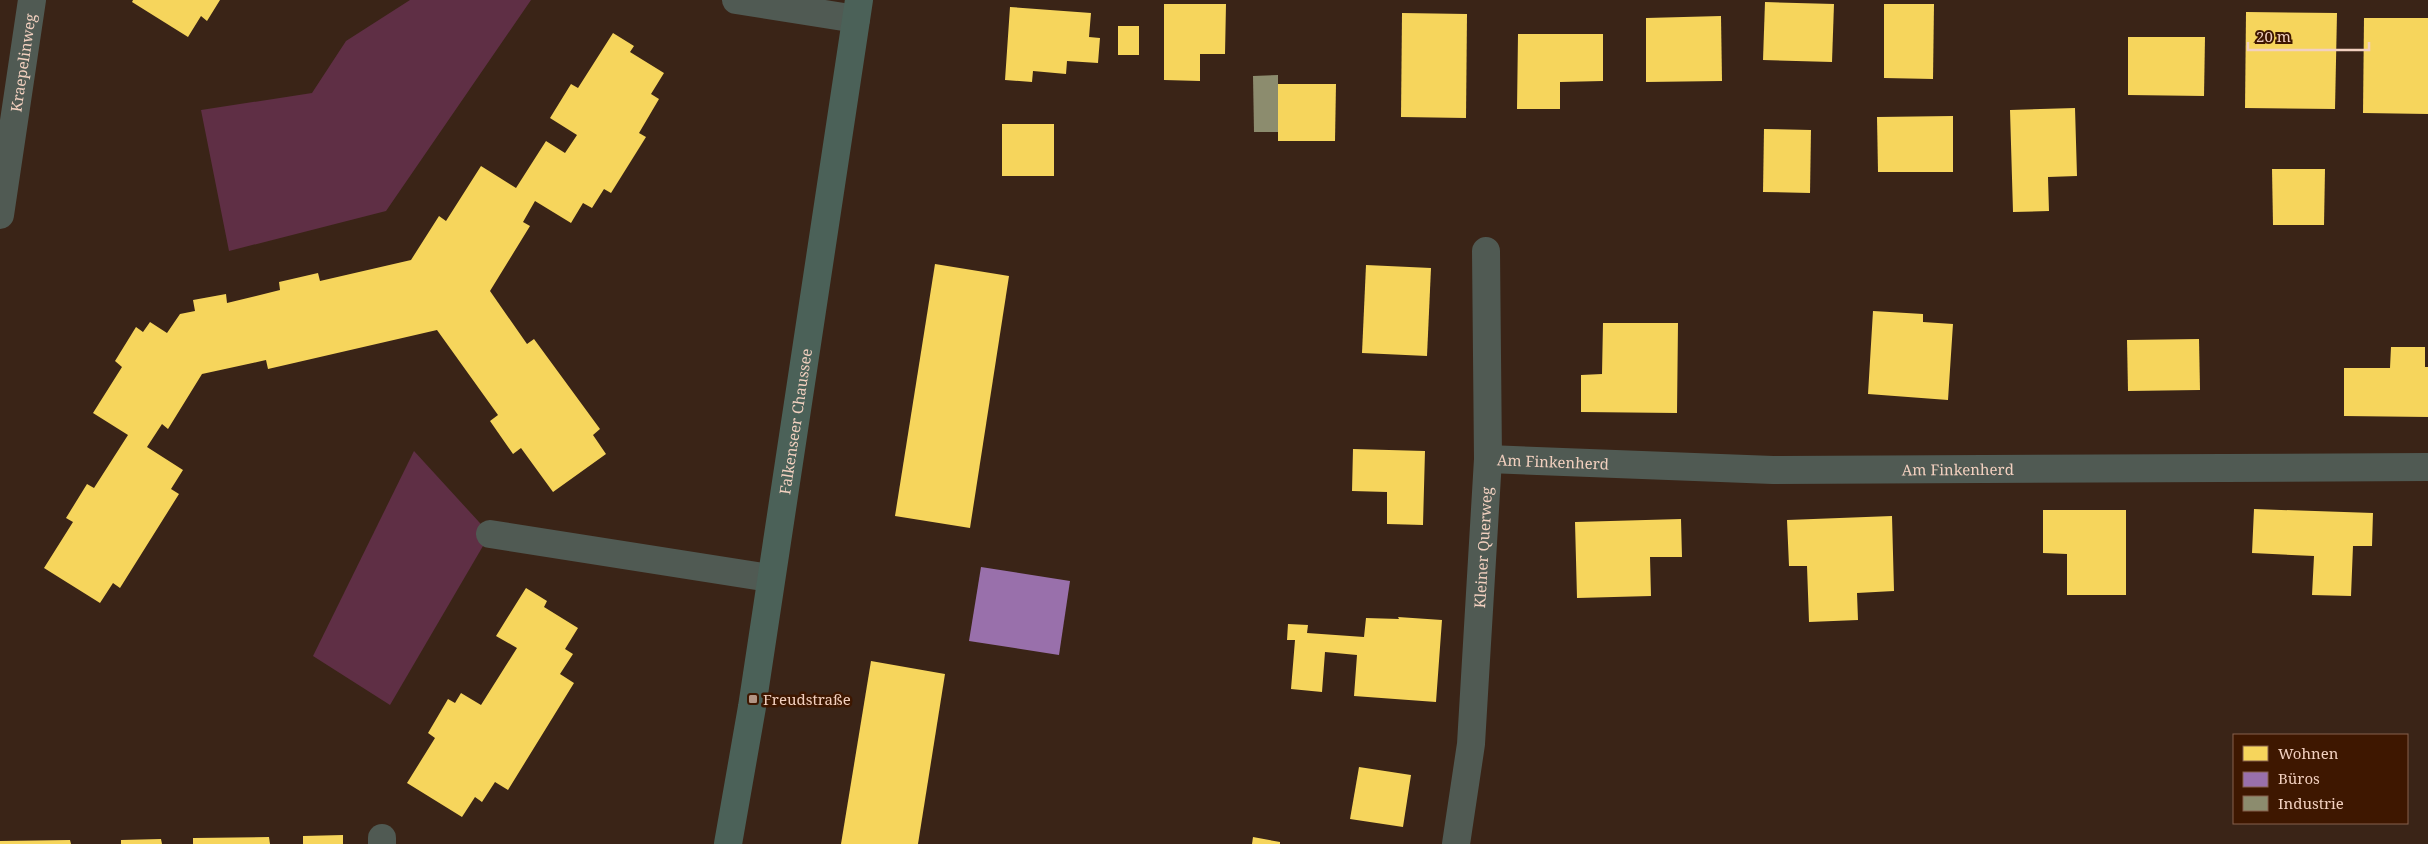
<svg xmlns="http://www.w3.org/2000/svg" width="2428" height="844" viewBox="0 0 2428 844" font-family="'Noto Serif',serif">
  <style>
    .green { fill: #5f2f45 }
    .homes { fill: #f6d55c }
    .offices { fill: #9970ab }
    .industry { fill: #8c8c6e }
    .lines { fill: none; stroke-linecap: round; stroke-linejoin: round }
    .minor { stroke: #505a53; stroke-width: 28 }
    .major { stroke: #4b6158; stroke-width: 28 }
    .poi-dot { fill: #b29484; stroke: #3e1700; stroke-width: 2 }
    .labels { text-anchor: middle; dominant-baseline: central; stroke-width: 5; stroke-linejoin: round; paint-order: stroke }
    .street-label { font-size: 15px; fill: #f2d0bf; stroke: #3e1700 }
    .poi-label { font-size: 15px; fill: #f2d0bf; stroke: #3e1700; text-anchor: start }
  </style>
  <rect width="100%" height="100%" fill="#3a2417"/>
  <g class="green">
    <path d="M410,0H531L386,211L229,251L201,110L312,93L346,41Z"/>
    <path d="M414,451L490,534L390,705L313,656Z"/>
  </g>
  <g class="homes">
    <path d="M133,0H220L207,21L201,16L188,37L132,2Z"/>
    <path d="M1765,2L1834,4L1832,62L1763,60Z"/>
    <path d="M1164,4H1226L1225,54H1200V81L1164,80Z"/>
    <path d="M1884,4H1934L1933,79L1884,78Z"/>
    <path d="M1010,7L1091,13L1089,37L1100,38L1098,63L1067,61L1066,74L1033,71L1032,82L1005,80Z"/>
    <path d="M2246,12L2337,13L2335,109L2245,108Z"/>
    <path d="M1402,13L1467,14L1466,118L1401,117Z"/>
    <path d="M1721,16L1722,81L1646,82V18Z"/>
    <path d="M2364,18H2428V114L2363,113Z"/>
    <rect x="1118" y="26" width="21" height="29"/>
    <path d="M613,33L634,46L630,52L664,73L651,94L659,99L639,133L646,137L611,193L604,189L592,208L583,203L571,223L535,201L523,222L530,226L490,291L527,344L534,339L600,429L593,435L606,454L553,492L521,448L513,454L490,421L498,415L437,330L268,369L266,360L202,374L168,429L162,424L147,447L183,470L171,489L179,494L120,588L113,583L100,603L44,568L73,522L66,518L87,484L94,488L128,435L93,413L122,367L115,361L136,327L143,332L150,322L167,333L180,314L195,311L193,300L226,294L227,303L280,290L279,282L318,273L320,281L411,260L439,216L446,221L481,166L516,188L546,141L565,153L577,135L550,118L571,84L578,88Z"/>
    <path d="M1518,34H1603V81L1560,82V109H1517Z"/>
    <path d="M2128,37H2205L2204,96L2128,95Z"/>
    <path d="M1278,84H1336L1335,141H1278Z"/>
    <path d="M2075,108L2077,176L2048,177L2049,211L2013,212L2010,110Z"/>
    <path d="M1953,116V172H1878L1877,117Z"/>
    <rect x="1002" y="124" width="52" height="52"/>
    <path d="M1764,129L1811,130L1810,193L1763,192Z"/>
    <path d="M2272,169H2325L2324,225H2273Z"/>
    <path d="M935,264L1009,276L970,528L895,516Z"/>
    <path d="M1366,265L1431,268L1427,356L1362,353Z"/>
    <path d="M1873,311L1923,314V322L1953,324L1948,400L1868,394Z"/>
    <path d="M1603,323H1678L1677,413L1581,412V375L1602,374Z"/>
    <path d="M2199,339L2200,390L2128,391L2127,340Z"/>
    <path d="M2391,347H2425V367H2428V417L2344,416V368H2390Z"/>
    <path d="M1353,449L1425,451L1423,525L1387,524V492L1352,491Z"/>
    <path d="M2254,509L2373,513L2372,546H2353L2351,596L2312,595L2314,556L2252,553Z"/>
    <path d="M2043,510H2126V595H2067V554L2043,553Z"/>
    <path d="M1892,516L1894,591L1857,593L1858,620L1809,622L1807,566H1789L1787,520Z"/>
    <path d="M1681,519L1682,557H1650L1651,596L1577,598L1575,522Z"/>
    <path d="M526,588L547,601L544,607L578,628L565,649L573,654L560,674L574,683L508,790L495,782L482,802L475,797L462,817L407,783L435,738L428,733L448,699L455,703L461,693L481,705L517,648L496,636Z"/>
    <path d="M1398,617L1442,620L1436,702L1354,696L1357,655L1325,652L1322,692L1291,689L1295,640H1287L1288,624L1308,625L1307,633L1364,637L1366,618L1399,619Z"/>
    <path d="M871,661L945,674L918,844H841Z"/>
    <path d="M1359,767L1411,775L1403,827L1350,819Z"/>
    <path d="M343,835V844H303V836Z"/>
    <path d="M269,837L270,844H193V838Z"/>
    <path d="M1253,837L1280,842V844H1252Z"/>
    <path d="M161,839L162,844H121V840Z"/>
    <path d="M70,840L71,844H0V841Z"/>
  </g>
  <path class="offices" d="M981,567L1070,581L1059,655L969,641Z"/>
  <path class="industry" d="M1278,75V132H1254L1253,76Z"/>
  <g class="lines">
    <g class="minor">
      <path d="M736,0L856,19"/>
      <path id="s1" d="M0,215L32,0"/>
      <path id="s2" d="M1488,459L1773,470L2428,467"/>
      <path d="M490,534L770,578"/>
      <path d="M382,838V844"/>
      <path id="s3" d="M1456,844L1471,744L1488,459L1486,251"/>
    </g>
    <path class="major" id="s4" d="M728,844L752,707L859,0"/>
  </g>
  <rect class="poi-dot" x="748" y="694" width="10" height="10" rx="2.5"/>
  <g class="labels">
    <g class="street-label">
      <text stroke="none"><textPath href="#s1" startOffset="154">Kraepelinweg</textPath></text>
      <text stroke="none"><textPath href="#s4" startOffset="428">Falkenseer Chaussee</textPath></text>
      <text stroke="none"><textPath href="#s2" startOffset="65">Am Finkenherd</textPath></text>
      <text stroke="none"><textPath href="#s2" startOffset="470">Am Finkenherd</textPath></text>
      <text stroke="none"><textPath href="#s3" startOffset="298">Kleiner Querweg</textPath></text>
    </g>
    <g class="poi-label">
      <text x="763" y="699">Freudstraße</text>
    </g>
  </g>
  <rect x="2233" y="734" width="175" height="90" fill="#3e1700" stroke="#86614c"/>
  <rect x="2243" y="746" width="25" height="15" fill="#f6d55c" stroke="#86614c"/>
  <text x="2278" y="759" font-size="15" fill="#f2d0bf">Wohnen</text>
  <rect x="2243" y="772" width="25" height="15" fill="#9970ab" stroke="#86614c"/>
  <text x="2278" y="784" font-size="15" fill="#f2d0bf">Büros</text>
  <rect x="2243" y="796" width="25" height="15" fill="#8c8c6e" stroke="#86614c"/>
  <text x="2278" y="809" font-size="15" fill="#f2d0bf">Industrie</text>
  <path d="M2248 42v8h121v-8" fill="none" stroke="#f2d0bf" stroke-width="2.5"/>
  <text x="2256" y="42" font-size="15" fill="#f2d0bf" stroke="#3e1700" stroke-width="4" paint-order="stroke">20 m</text>
</svg>
